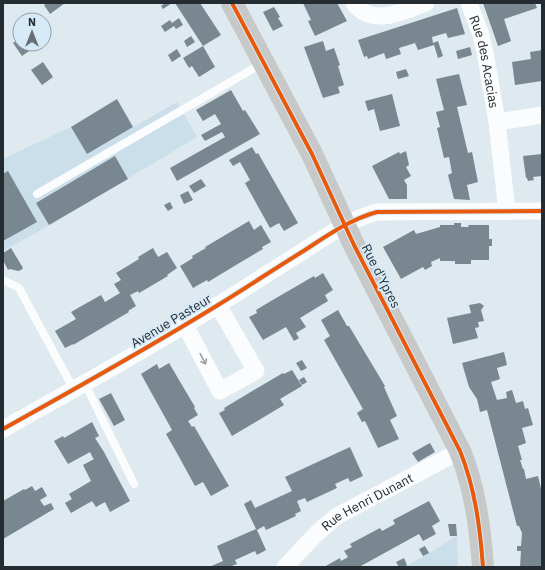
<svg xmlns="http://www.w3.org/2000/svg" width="545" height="570" viewBox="0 0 545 570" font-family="'IBM Plex Sans',sans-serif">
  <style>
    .built { fill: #cbdfea }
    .building { fill: #788790 }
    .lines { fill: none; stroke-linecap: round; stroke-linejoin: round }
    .service { stroke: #fafcfd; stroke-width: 8 }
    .minor { stroke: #fafcfd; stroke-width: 17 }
    .secondary { stroke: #c7c9c9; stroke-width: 22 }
    .cycleway-casing { stroke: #d7eaf7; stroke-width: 6 }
    .cycleway { stroke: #e8590c; stroke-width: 4 }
    .oneway { stroke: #9a9ea1 }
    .labels { text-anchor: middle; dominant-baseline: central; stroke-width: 4; stroke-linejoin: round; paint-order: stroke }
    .street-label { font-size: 13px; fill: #252c31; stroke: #d7eaf7 }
  </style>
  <rect width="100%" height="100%" fill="#dee9f0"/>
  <g class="built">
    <path d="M177,102L197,137L45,228L3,251V159L71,127L87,154Z"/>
    <path d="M457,536L458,567H404L429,553Z"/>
  </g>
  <g class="building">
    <path d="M47,3H65L50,14L44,5Z"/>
    <path d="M165,3H172L163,9L161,6Z"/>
    <path d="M175,3H200L221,35L203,46L215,67L199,77L192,66L189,68L183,58L203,46Z"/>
    <path d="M303,3H337L347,21L315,36L308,21L311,20Z"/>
    <path d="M483,3H535L537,8L504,19L511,41L498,46Z"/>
    <path d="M274,7L280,17L278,18L283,26L273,31L263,12Z"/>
    <path d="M457,8L465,34L448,38L446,33L432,37L433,43L438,41L443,56L438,58L434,45L418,50L415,43L399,48L401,54L386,59L384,53L368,59L367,56L364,57L358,40Z"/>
    <path d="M179,18L183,25L176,29L174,26L165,32L161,26L170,20L172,23Z"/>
    <path d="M44,26L51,36L44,40Z"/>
    <path d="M191,36L195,42L187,47L184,41Z"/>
    <path d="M20,38V44H39L22,56L13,43Z"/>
    <path d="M323,41L326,51L334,48L340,65L338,66L344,85L338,87L340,93L323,98L304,47Z"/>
    <path d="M470,47L472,55L458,59L456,51Z"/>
    <path d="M177,49L181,56L172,62L168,55Z"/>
    <path d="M542,50V81L515,85L512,62L531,59L530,52Z"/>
    <path d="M43,62L53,77L42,85L31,70Z"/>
    <path d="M406,69L409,76L398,79L396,72Z"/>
    <path d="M459,74L467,105L457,107L468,153L472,152L478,182L467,185L470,200L454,199L448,175L452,173L449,157L444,158L437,128L440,127L436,112L444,110L436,79Z"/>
    <path d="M231,90L243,111L245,110L260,134L177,181L170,168L225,137L222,132L205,141L201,135L221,124L215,114L203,121L196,110Z"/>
    <path d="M392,94L400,126L380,131L374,109L368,111L365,101Z"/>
    <path d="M117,99L133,127L87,154L71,127Z"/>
    <path d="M252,147L256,154L258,153L298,223L284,231L279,223L270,228L245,183L250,180L240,162L233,166L229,160Z"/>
    <path d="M406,151L409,165L406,167L411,176L404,180L407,185V199H389L372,166L399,152L400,154Z"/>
    <path d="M542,154V176L533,177L534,180L528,181L527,178H526L523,156Z"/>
    <path d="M115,156L128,179L49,225L36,203Z"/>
    <path d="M8,171L37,222L3,241V174Z"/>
    <path d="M201,179L206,186L194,193L189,186Z"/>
    <path d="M188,191L193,200L184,204L180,195Z"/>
    <path d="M170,202L173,208L168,211L164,205Z"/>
    <path d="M249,221L254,230L261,225L271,242L262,247L263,249L236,265L208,282L207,280L193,288L180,266L193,258L192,256L206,248L205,247Z"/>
    <path d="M454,223H461V227H469L468,225H489V239H492V246H489V260H471V264H455V261H440V258L431,262L432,266L425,270L423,267L401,279L383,247L414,230L416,234L440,227V225H454Z"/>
    <path d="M11,248L23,268L21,270L18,271L10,269L8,270L3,260V253Z"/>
    <path d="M153,248L158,257L167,252L177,268L167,275L168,276L139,293L138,291L130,295L136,306L128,311L129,312L73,345V344L65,348L55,331L76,319L71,312L101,295L105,302L120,293L114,284L121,280L116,273L139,259L138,257Z"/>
    <path d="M323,273L333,290L325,295L328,301L300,318L306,327L296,333L299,338L294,341L286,327L263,340L249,317L257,313L256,310L271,301L314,276L315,278Z"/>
    <path d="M480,303L484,306L481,310L484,321L478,322L479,327L475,328L478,338L453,344L447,318L471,313L469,305Z"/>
    <path d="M338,310L347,326H349L385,386L384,387L397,416L390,420L399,439L378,448L365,421L362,422L357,413L363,409L324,340L330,336L321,320Z"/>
    <path d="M504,352L507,365L497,368L500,379L491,382L497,400L507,398L506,392L512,390L516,403L523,401L525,409L528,408L533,425L522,428L526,443L518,446L522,460H520L523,469H524L526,479L538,476L542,493V567H520L521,551H517V546H521L522,533L519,526H517L487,410L480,412L477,399L469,387L462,363Z"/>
    <path d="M302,360L307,368L301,371L296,363Z"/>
    <path d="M169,363L195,407L194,408L198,415L188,421L192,427L194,426L229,486L211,496L203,482L195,486L178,455L166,434L172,430L141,374L157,364L159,369Z"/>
    <path d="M292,370L302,386L280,399L284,405L232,436L219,413L225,410L224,408L254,390L283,373L284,374Z"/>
    <path d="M304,377L307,382L302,385L299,380Z"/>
    <path d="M111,393L125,420L114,426L99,399Z"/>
    <path d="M92,422L99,436L95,438L104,452L130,501L110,512L105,502L96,507L92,501L71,513L65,503L72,499L69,494L91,481L83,465L94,459L93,458L90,452L68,464L54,441L63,436L64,438Z"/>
    <path d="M430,443L435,452L418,462L412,453Z"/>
    <path d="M350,447L363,476L350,482L348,478L335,484L337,488L307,502L305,498L297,501L301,511L295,514L296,516L266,530L264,526L257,530L266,550L257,555L255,551L235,560L237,564L229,567H209L223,561L217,546L256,529L244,504L251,500L255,508L292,491L285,477Z"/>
    <path d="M32,486L35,491L42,487L47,496L40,500L44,506L51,503L54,509L3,539V501L24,489L25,490Z"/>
    <path d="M429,501L440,521L432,526L436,534L423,541L419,534L359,567H324L340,558L341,561L348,557L344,551L352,547L350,544L380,528L382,531L395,524L393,520Z"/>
    <path d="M448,524H456L457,536H450Z"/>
    <path d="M425,546L429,553L423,556L419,549Z"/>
    <path d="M404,558L407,565L404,567H399L396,562Z"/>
  </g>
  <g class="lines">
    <g class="service">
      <path d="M37,194L263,63"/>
      <path d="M3,280L19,288L74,390"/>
      <path d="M85,384L134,484"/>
    </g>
    <g class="minor">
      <path d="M354,3C372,28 403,11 426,3"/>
      <path id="s1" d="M469,3L480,32L485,52L497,122"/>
      <path d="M507,211L497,122L542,115"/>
      <path d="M185,325L220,391L256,371L218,305"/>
      <path d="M3,429C75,389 148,348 218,305C247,287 276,268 305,250C328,235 351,219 377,212L542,211"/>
      <path id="s2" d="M285,567L316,534L337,516L460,451"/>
    </g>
    <path class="secondary" d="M232,3L312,154L354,245L460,451C475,488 480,527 483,567"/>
    <defs>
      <g id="cycleway">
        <path d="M232,3L312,154L354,245L460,451C475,488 480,527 483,567"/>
        <path d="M3,429C75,389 148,348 218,305C247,287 276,268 305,250C328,235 351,219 377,212L542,211"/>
      </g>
    </defs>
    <use href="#cycleway" class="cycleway-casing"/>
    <use href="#cycleway" class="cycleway"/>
  </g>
  <defs><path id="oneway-shaft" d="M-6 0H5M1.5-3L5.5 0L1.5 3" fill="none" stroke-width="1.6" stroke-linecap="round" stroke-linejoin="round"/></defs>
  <use class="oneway" href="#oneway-shaft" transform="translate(203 359) rotate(62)"/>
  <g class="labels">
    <g class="street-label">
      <text stroke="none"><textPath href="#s1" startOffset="61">Rue des Acacias</textPath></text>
      <text transform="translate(381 276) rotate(63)">Rue d'Ypres</text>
      <text transform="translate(171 321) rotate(-31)">Avenue Pasteur</text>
      <text stroke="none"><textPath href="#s2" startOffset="106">Rue Henri Dunant</textPath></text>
    </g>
  </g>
  <rect width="545" height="570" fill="none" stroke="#252c31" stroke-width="8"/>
  <g transform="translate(32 32)"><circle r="19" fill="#d7eaf7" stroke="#909ea8"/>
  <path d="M0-3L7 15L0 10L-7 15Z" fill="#666e74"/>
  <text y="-6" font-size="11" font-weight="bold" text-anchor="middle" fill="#252c31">N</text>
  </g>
</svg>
